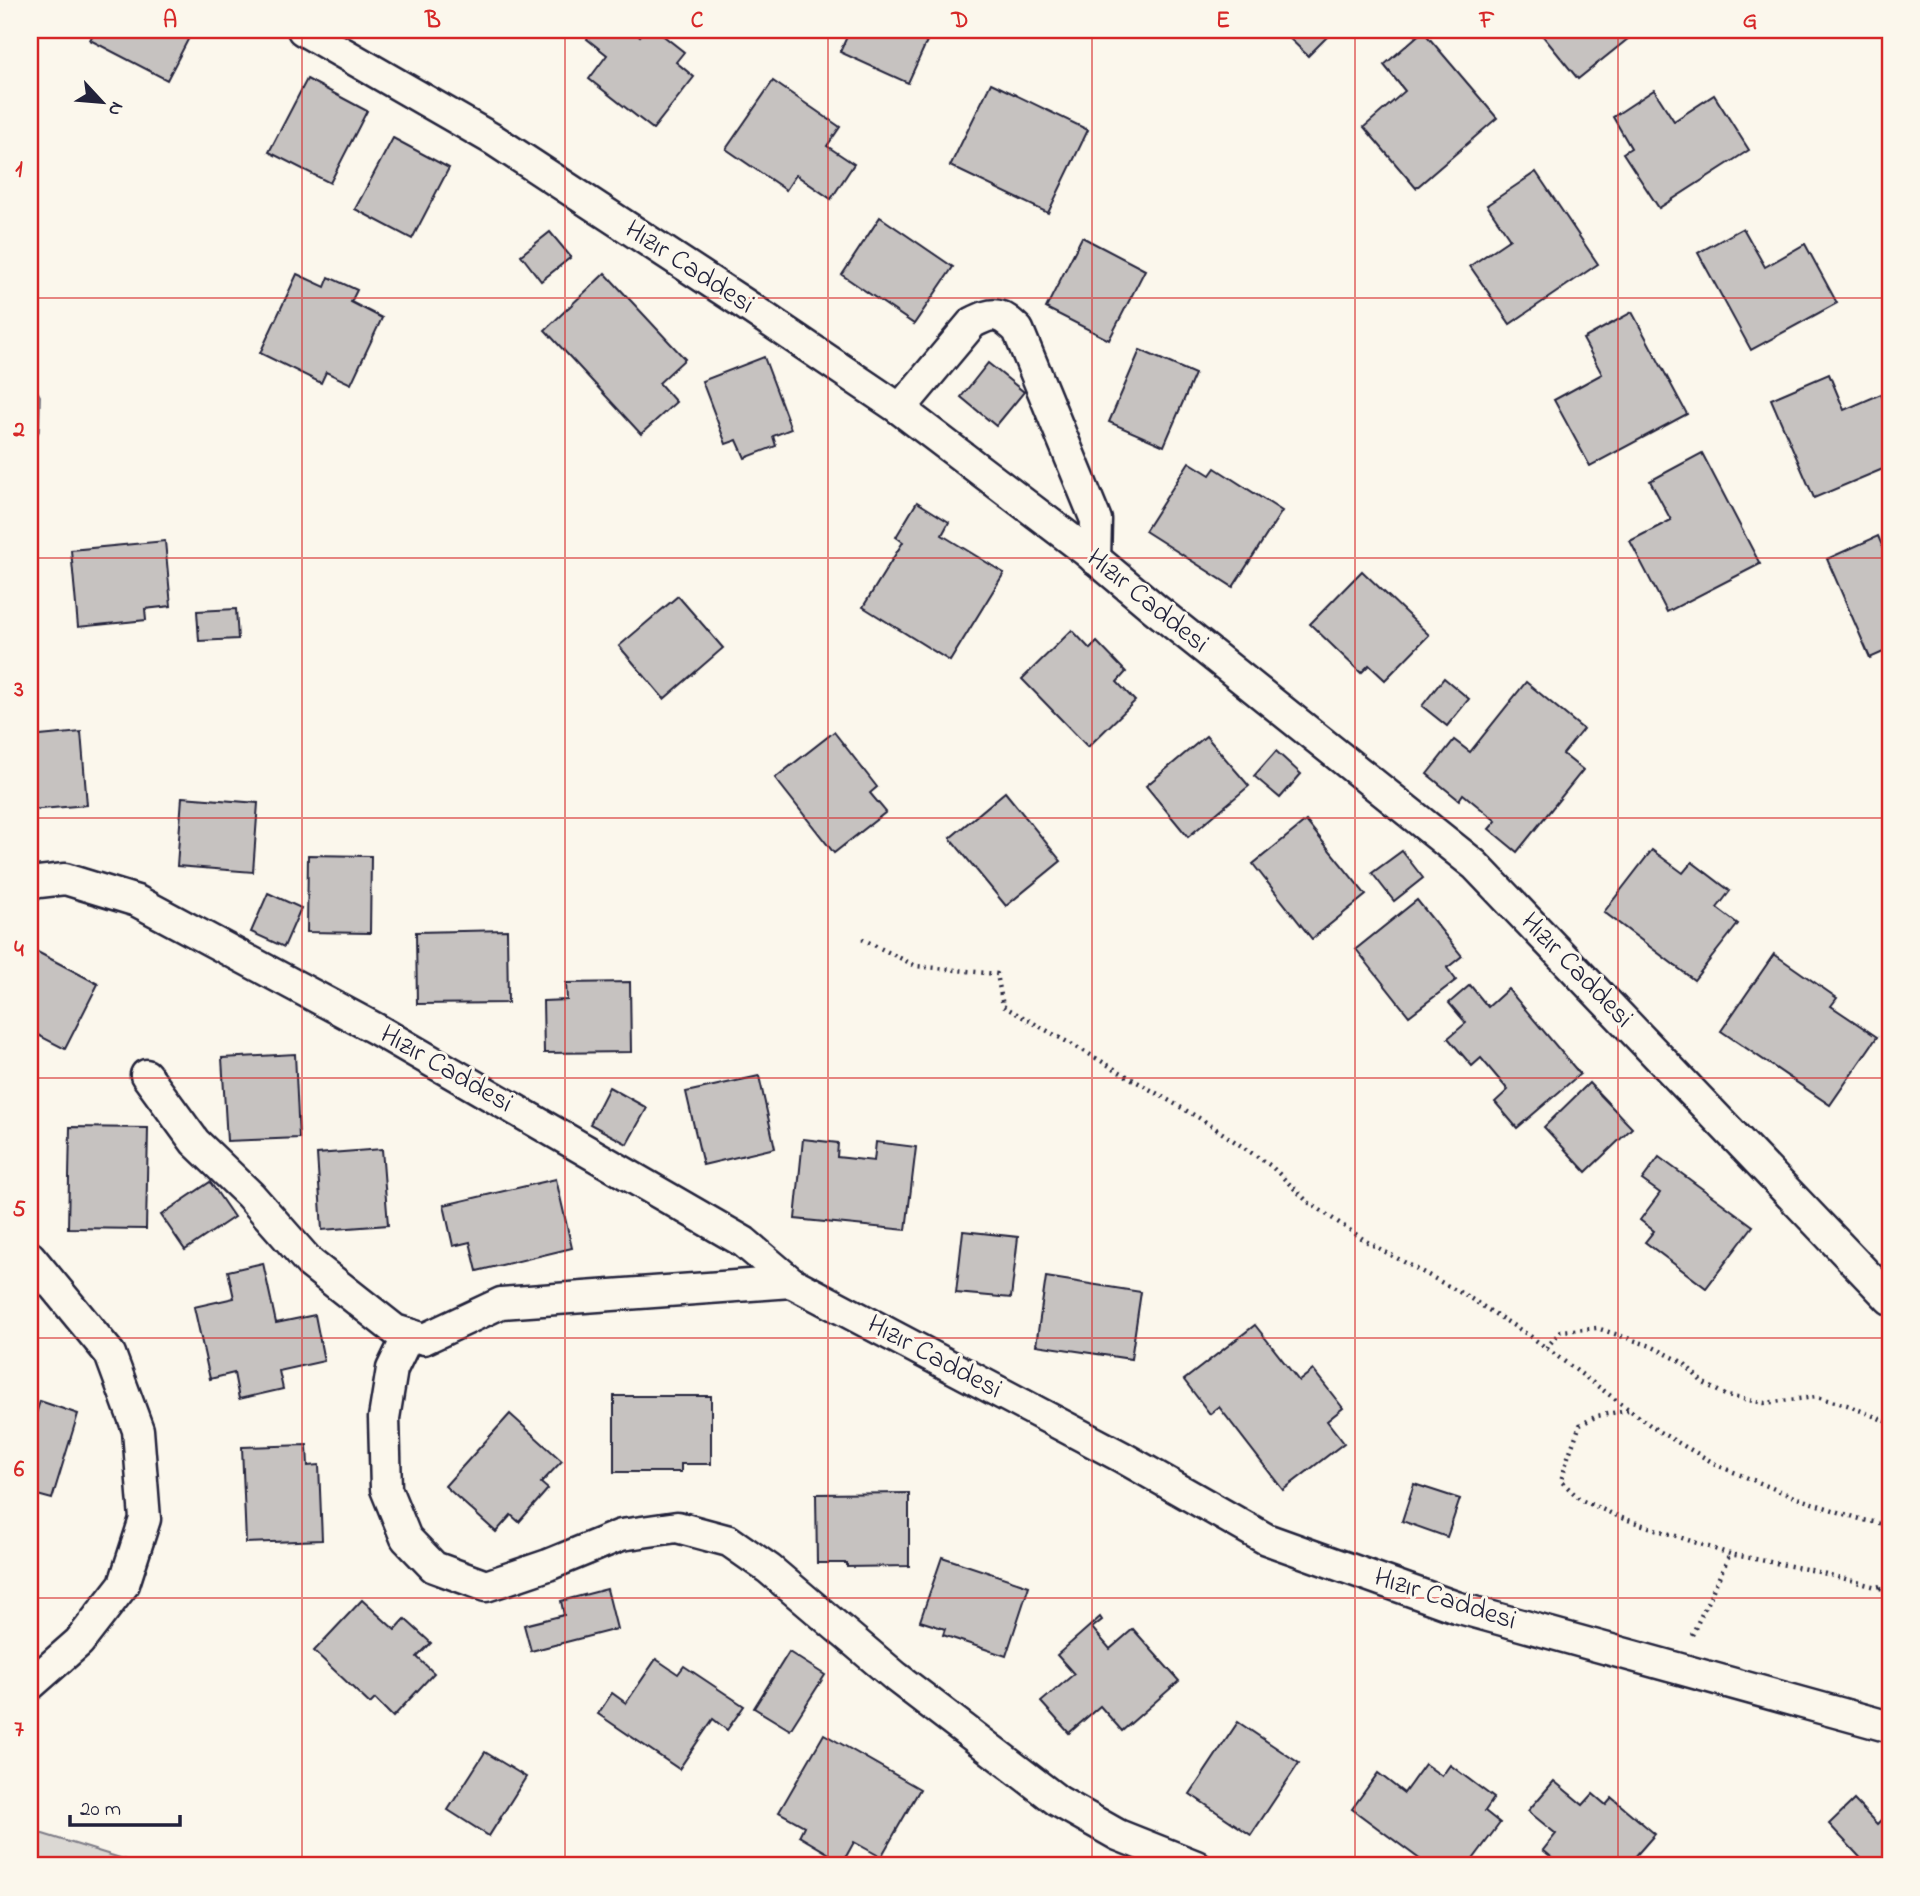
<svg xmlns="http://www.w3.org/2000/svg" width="1920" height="1896" viewBox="0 0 1920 1896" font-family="'Indie Flower',sans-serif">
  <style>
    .green { fill: #dbd8d3; stroke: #7e7d87; stroke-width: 2 }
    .water { fill: #b1aeb0; stroke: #787681; stroke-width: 2 }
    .building { fill: #c6c2c0; stroke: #22223b; stroke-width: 2 }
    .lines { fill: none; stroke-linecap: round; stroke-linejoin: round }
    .minor-casing { stroke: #22223b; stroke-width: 35 }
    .path { stroke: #22223b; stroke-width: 4.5; stroke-dasharray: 2 5; stroke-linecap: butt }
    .minor { stroke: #fbf7ec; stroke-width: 30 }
    .grid { fill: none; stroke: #d62828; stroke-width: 2; stroke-opacity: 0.55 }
    .labels { text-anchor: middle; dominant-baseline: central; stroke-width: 6; stroke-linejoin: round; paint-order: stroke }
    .street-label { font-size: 28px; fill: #22223b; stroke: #fbf7ec }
    .neatline { fill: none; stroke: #d62828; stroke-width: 2.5 }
    .grid-label { font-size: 23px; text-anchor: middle; font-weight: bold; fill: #d62828 }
  </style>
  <rect width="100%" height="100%" fill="#fbf7ec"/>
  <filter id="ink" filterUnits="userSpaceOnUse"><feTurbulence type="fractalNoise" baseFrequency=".0143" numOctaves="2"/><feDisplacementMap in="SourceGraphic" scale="14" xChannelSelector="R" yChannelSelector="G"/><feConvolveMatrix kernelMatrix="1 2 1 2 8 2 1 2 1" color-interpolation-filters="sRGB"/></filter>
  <g filter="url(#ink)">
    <path class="green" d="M30,1830L146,1866H30Z"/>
    <path class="water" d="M30,379L40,396L39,431L30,448Z"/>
    <g class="building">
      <path d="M95,30H193L167,80L90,40Z"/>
      <path d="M593,30H633L640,36L645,30H656L684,52L676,62L694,77L653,129L589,79L607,55L587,39Z"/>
      <path d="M850,30H932L908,83L840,52Z"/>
      <path d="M1281,30H1334L1308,56Z"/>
      <path d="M1538,30H1639L1578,79Z"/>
      <path d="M1423,31L1497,118L1416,188L1364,127L1405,91L1384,65Z"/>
      <path d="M307,79L367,111L330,183L269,152Z"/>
      <path d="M773,81L840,127L827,146L854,164L831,199L796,175L786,190L726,149Z"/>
      <path d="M991,83L1088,130L1048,213L950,166Z"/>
      <path d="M1654,90L1674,121L1714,95L1749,150L1659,208L1623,153L1631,148L1613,117Z"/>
      <path d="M393,138L449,168L412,239L355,209Z"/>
      <path d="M1536,172L1598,264L1510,324L1470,266L1510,239L1487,205Z"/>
      <path d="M880,217L953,267L914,324L842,275Z"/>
      <path d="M1743,228L1765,267L1805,244L1837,303L1751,350L1698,253Z"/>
      <path d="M550,232L571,257L541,281L521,255Z"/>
      <path d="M1082,237L1145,270L1109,340L1046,308Z"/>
      <path d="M605,273L685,359L659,383L676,402L641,434L545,330Z"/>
      <path d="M297,274L325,287L329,277L357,290L351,302L382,318L351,384L326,372L321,383L260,353Z"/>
      <path d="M1632,312L1687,414L1590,466L1554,400L1602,374L1583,339Z"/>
      <path d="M1140,350L1195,374L1164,446L1109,422Z"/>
      <path d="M764,357L791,429L773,436L776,446L745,458L737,440L726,444L702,381Z"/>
      <path d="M988,363L1024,392L996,426L961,397Z"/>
      <path d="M1829,374L1844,410L1881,394L1890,415V466L1814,498L1771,399Z"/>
      <path d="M1702,453L1760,564L1667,612L1630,541L1671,520L1650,481Z"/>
      <path d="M1189,462L1210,475L1215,468L1282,511L1233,587L1145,531Z"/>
      <path d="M917,502L949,522L942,535L1004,573L950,661L863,607L903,542L896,537Z"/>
      <path d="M1878,536L1890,564V649L1870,658L1827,559Z"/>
      <path d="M165,541L171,606L145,609L146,620L78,627L71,550Z"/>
      <path d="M1362,571L1429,635L1385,680L1369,665L1361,673L1310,624Z"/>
      <path d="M678,596L723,648L664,699L619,646Z"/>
      <path d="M236,609L238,639L199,641L197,611Z"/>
      <path d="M1072,630L1090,649L1097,642L1126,672L1117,682L1135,701L1088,747L1022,679Z"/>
      <path d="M1444,678L1469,699L1447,726L1422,706Z"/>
      <path d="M1526,682L1583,729L1563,754L1583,770L1517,852L1489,829L1496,821L1463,794L1459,800L1427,774L1454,740L1470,752Z"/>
      <path d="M81,732L87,805L30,810V737Z"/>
      <path d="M834,732L877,787L870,793L886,812L834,853L775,778Z"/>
      <path d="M1206,736L1249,786L1188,837L1146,786Z"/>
      <path d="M1276,751L1301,774L1280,798L1254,776Z"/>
      <path d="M1005,792L1061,861L1006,906L950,838Z"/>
      <path d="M182,797L258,803L253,872L177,866Z"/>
      <path d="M1306,821L1366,895L1312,939L1253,864Z"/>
      <path d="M1652,850L1683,873L1692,862L1730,891L1717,908L1738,924L1694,980L1604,912Z"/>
      <path d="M1402,851L1423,878L1394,901L1372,873Z"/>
      <path d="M308,855L371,856L370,933L307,932Z"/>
      <path d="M268,893L301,908L284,947L251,932Z"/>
      <path d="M1417,900L1462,956L1447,968L1456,980L1409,1016L1356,949Z"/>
      <path d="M507,930L508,1003L417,1004L416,932Z"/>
      <path d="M30,948L98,984L65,1049L30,1031Z"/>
      <path d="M1774,954L1837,998L1831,1006L1877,1037L1830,1105L1721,1031Z"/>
      <path d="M630,982L631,1052L544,1053L543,1001L567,1000L566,983Z"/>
      <path d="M1470,985L1488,1007L1508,989L1580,1074L1517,1128L1495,1102L1508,1090L1481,1058L1472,1066L1448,1038L1466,1023L1449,1003Z"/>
      <path d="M295,1054L299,1138L227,1141L222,1058Z"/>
      <path d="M759,1076L775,1148L703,1165L686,1092Z"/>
      <path d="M1589,1083L1632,1128L1586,1172L1544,1127Z"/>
      <path d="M609,1087L647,1108L627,1144L590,1124Z"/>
      <path d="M70,1127L148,1128L146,1229L68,1228Z"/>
      <path d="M803,1139L838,1143L837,1157L874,1161L876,1142L916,1147L906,1230L795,1219Z"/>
      <path d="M382,1149L388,1225L322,1230L317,1154Z"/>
      <path d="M1659,1157L1753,1226L1706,1288L1645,1242L1654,1231L1640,1220L1660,1193L1642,1180Z"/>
      <path d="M556,1179L572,1248L477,1271L470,1242L453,1246L444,1205Z"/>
      <path d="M210,1182L234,1217L185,1250L161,1215Z"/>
      <path d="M963,1231L1018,1237L1011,1298L956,1293Z"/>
      <path d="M263,1263L276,1323L315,1315L324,1361L279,1371L283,1389L239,1399L234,1373L210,1379L194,1307L234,1298L228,1271Z"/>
      <path d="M1046,1277L1141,1292L1131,1359L1036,1345Z"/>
      <path d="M1255,1325L1299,1381L1313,1370L1343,1408L1327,1421L1344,1443L1283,1490L1219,1407L1210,1414L1184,1380Z"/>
      <path d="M614,1396H711V1464H681V1472H614Z"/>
      <path d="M40,1401L78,1414L52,1499L30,1493V1422L33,1423Z"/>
      <path d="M510,1414L562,1461L541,1483L548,1489L519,1522L511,1515L496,1532L445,1486Z"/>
      <path d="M307,1445L308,1466L319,1465L322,1540L246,1543L242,1447Z"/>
      <path d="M1414,1484L1460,1499L1447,1537L1402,1521Z"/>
      <path d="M909,1493V1566L847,1567V1563H817L816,1494Z"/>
      <path d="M942,1557L1029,1586L1006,1656L943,1635L945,1629L920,1621Z"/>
      <path d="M607,1589L617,1629L531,1651L524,1625L564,1615L561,1601Z"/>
      <path d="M362,1600L395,1630L405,1619L431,1643L417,1657L434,1673L393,1717L375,1699L370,1704L314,1651Z"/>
      <path d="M1100,1617L1102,1620L1092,1628L1110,1649L1133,1629L1179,1681L1122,1731L1100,1706L1069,1733L1041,1702L1074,1674L1057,1655Z"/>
      <path d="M789,1652L825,1675L790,1730L754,1708Z"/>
      <path d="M656,1659L678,1674L684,1666L744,1706L727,1730L713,1719L679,1769L598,1714L612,1693L626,1703Z"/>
      <path d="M1238,1722L1299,1763L1251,1835L1190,1794Z"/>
      <path d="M824,1734L920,1789L881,1857L854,1842L843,1862L799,1836L804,1826L779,1812Z"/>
      <path d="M485,1752L526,1777L489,1836L448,1810Z"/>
      <path d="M1425,1764L1442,1776L1450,1765L1494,1798L1485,1811L1500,1823L1468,1866H1429L1352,1809L1378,1773L1404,1793Z"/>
      <path d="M1554,1781L1583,1805L1593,1794L1606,1805L1612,1798L1655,1834L1627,1866H1562L1543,1850L1556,1834L1528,1811Z"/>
      <path d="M1854,1800L1877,1824L1890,1811V1866H1868L1829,1824Z"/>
    </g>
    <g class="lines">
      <defs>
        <g id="minor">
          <path d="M303,30L494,140L746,305L897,407L1085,550L1154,608L1475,865L1890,1299"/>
          <path d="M900,409L972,323C995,311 1000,313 1018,330L1096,520L1095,559"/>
          <path d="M30,883L65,879L137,901L376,1029L744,1242L791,1282L1122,1457L1266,1539L1456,1607L1890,1727"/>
          <path d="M146,1075L195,1142L250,1195L310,1263L395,1330L424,1339L501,1303L791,1282"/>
          <path d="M30,1257L110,1354L138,1430L145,1519L124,1584L79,1642L30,1685"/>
          <path d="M409,1334L392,1369L384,1418L386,1489L406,1538L434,1567L486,1586L548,1565L621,1535L677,1527L729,1541L769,1569L896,1677L1058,1801L1118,1835L1196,1866"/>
        </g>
      </defs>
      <use href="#minor" class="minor-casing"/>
      <g class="path">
        <path d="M862,939L916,966L997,974L1003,1006L1089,1054L1206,1122L1271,1166L1308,1202L1369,1243L1465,1295L1530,1336L1658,1431L1719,1466L1794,1497L1863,1520L1890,1525"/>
        <path d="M1546,1348L1561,1331L1597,1328L1651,1346L1684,1363L1702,1382L1727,1396L1764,1403L1816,1397L1847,1405L1890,1423"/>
        <path d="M1628,1410L1597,1416L1580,1425L1568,1457L1561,1481L1581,1500L1622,1518L1730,1554L1811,1570L1876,1587L1890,1584"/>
        <path d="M1880,1588L1890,1591"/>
        <path d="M1692,1635L1730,1554"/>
      </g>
      <use href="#minor" class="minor"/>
    </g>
  </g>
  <path class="grid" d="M302,30V1866M565,30V1866M828,30V1866M1092,30V1866M1355,30V1866M1618,30V1866M30,298H1890M30,558H1890M30,818H1890M30,1078H1890M30,1338H1890M30,1598H1890"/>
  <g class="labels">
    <g class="street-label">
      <text transform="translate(689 268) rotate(33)">Hızır Caddesi</text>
      <text transform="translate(1147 602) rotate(39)">Hızır Caddesi</text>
      <text transform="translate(1576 971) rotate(46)">Hızır Caddesi</text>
      <text transform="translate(446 1070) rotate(30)">Hızır Caddesi</text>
      <text transform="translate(934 1358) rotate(28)">Hızır Caddesi</text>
      <text transform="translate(1445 1600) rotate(18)">Hızır Caddesi</text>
    </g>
  </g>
  <rect width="1920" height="1896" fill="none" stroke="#fbf7ec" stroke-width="77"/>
  <g transform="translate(102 102) rotate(116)" stroke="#fbf7ec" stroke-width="5" paint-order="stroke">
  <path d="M0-5L12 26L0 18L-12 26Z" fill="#22223b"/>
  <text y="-10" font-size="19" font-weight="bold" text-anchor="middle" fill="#22223b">N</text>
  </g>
  <path d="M70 1815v10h110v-10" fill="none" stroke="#22223b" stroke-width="3.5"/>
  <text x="80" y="1815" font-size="21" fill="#22223b" stroke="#fbf7ec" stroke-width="5" paint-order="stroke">20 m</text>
  <rect x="38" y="38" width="1844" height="1819" class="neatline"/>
  <g class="grid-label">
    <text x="170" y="27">A</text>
    <text x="433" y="27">B</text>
    <text x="697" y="27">C</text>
    <text x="960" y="27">D</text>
    <text x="1223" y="27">E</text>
    <text x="1487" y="27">F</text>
    <text x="1750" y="27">G</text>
    <text x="19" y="176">1</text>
    <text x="19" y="436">2</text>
    <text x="19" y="696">3</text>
    <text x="19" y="956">4</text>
    <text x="19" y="1216">5</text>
    <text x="19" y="1476">6</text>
    <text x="19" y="1736">7</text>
  </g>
</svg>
